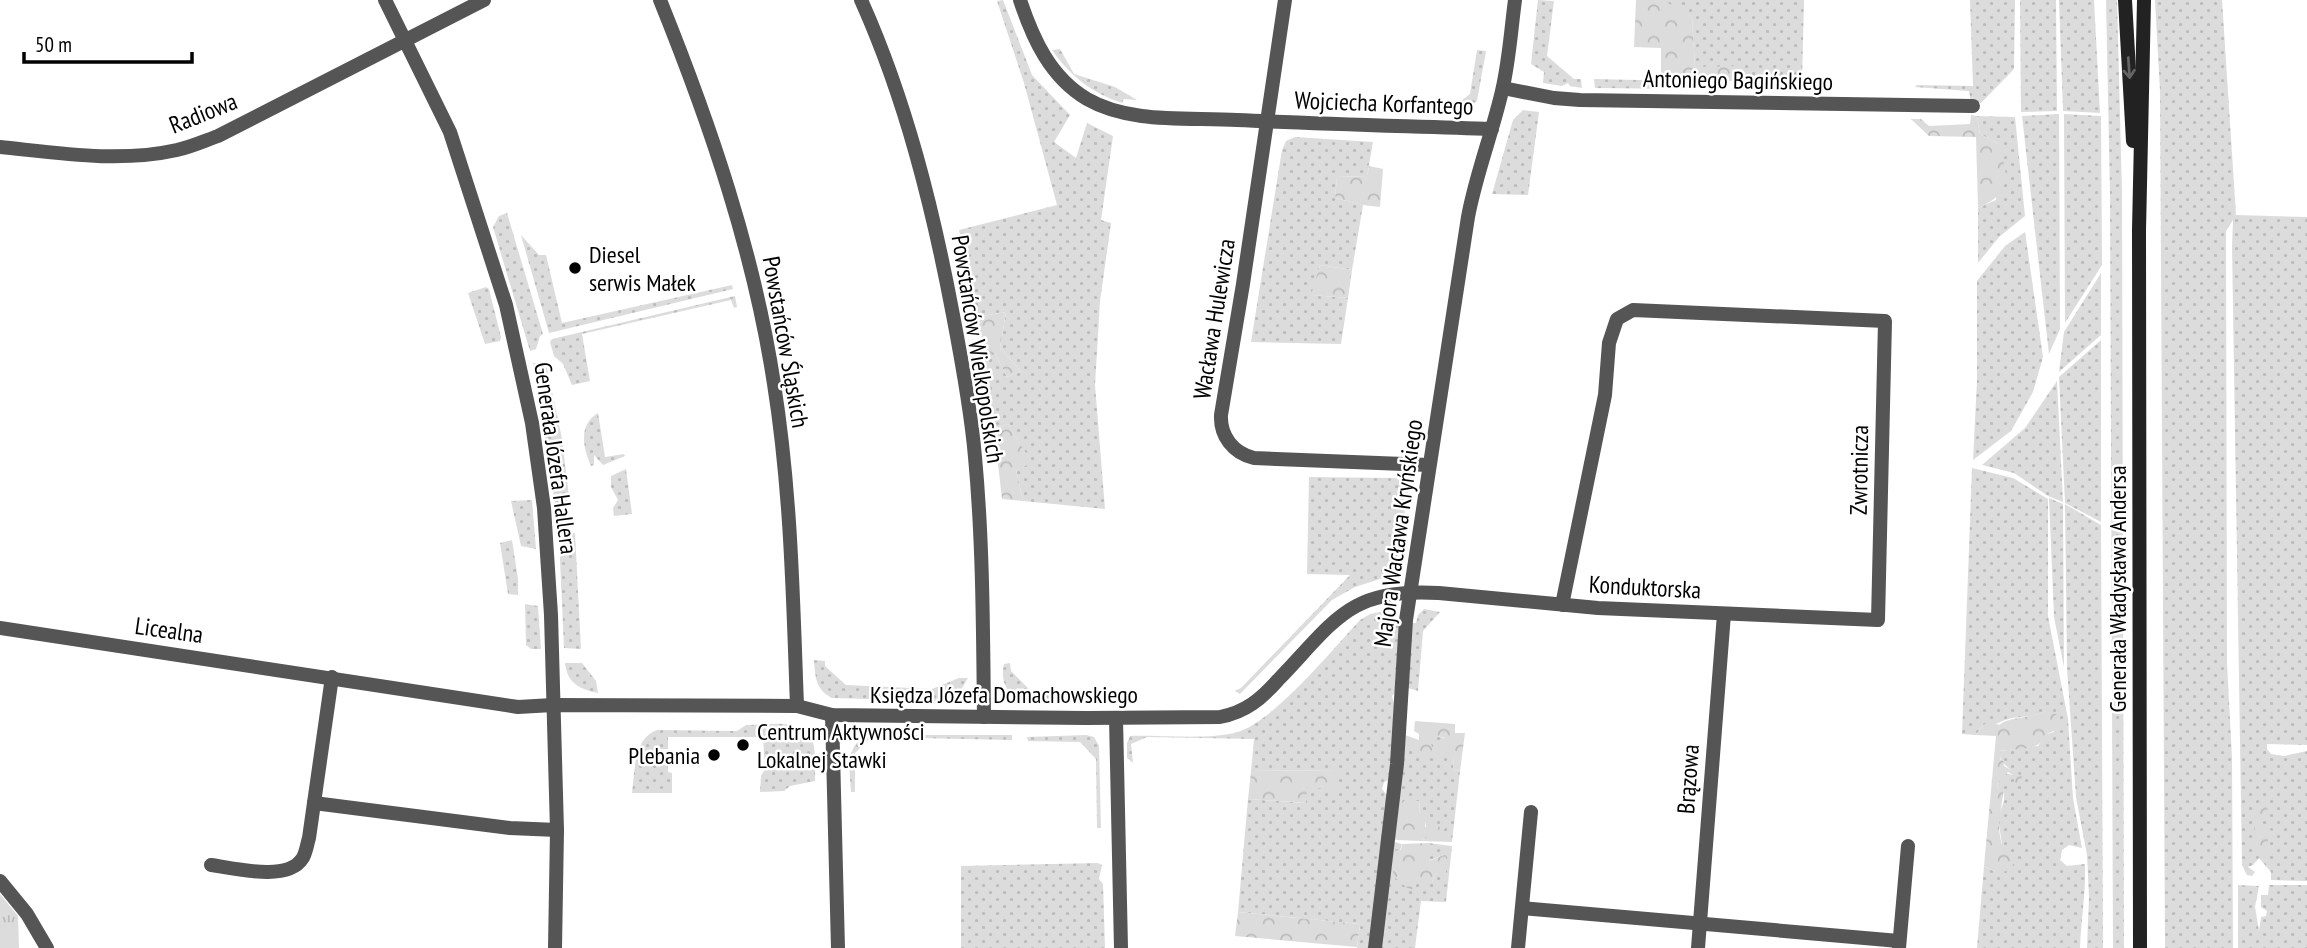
<svg xmlns="http://www.w3.org/2000/svg" width="2307" height="948" viewBox="0 0 2307 948" font-family="'PT Sans Narrow',sans-serif">
  <style>
    .grass { fill: url(#grass-dots) }
    .forest { fill: url(#forest-crowns) }
    .park { fill: url(#park-tufts) }
    .lines { fill: none; stroke-linecap: round; stroke-linejoin: round }
    .minor { stroke: #555; stroke-width: 14 }
    .tertiary { stroke: #555; stroke-width: 14 }
    .secondary { stroke: #222; stroke-width: 14 }
    .oneway { stroke: #646464 }
    .poi-dot { fill: #000; stroke: #fff; stroke-width: 2.5 }
    .labels { text-anchor: middle; dominant-baseline: central; stroke-width: 5; stroke-linejoin: round; paint-order: stroke }
    .street-label { font-size: 24px; fill: #000; stroke: #fff }
    .poi-label { font-size: 24px; fill: #000; stroke: #fff; text-anchor: start }
  </style>
  <defs>
    <pattern id="grass-dots" width="8" height="8" patternUnits="userSpaceOnUse" patternTransform="scale(1.75)"><rect width="8" height="8" fill="#dcdcdc"/><path d="M2 2h.1M6 6h.1" fill="none" stroke="#bbb" stroke-width="1.8" stroke-linecap="round"/></pattern>
    <pattern id="forest-crowns" width="20" height="18" patternUnits="userSpaceOnUse" patternTransform="scale(1.75)"><rect width="20" height="18" fill="#dcdcdc"/><path d="M2 6a3 3 0 1 1 6 0M12 15a3 3 0 1 1 6 0" fill="none" stroke="#bbb"/></pattern>
    <pattern id="park-tufts" width="24" height="20" patternUnits="userSpaceOnUse" patternTransform="scale(1.75)"><rect width="24" height="20" fill="#dcdcdc"/><path d="M3 7l-1-3M5 7V3M7 7l1-3M15 17l-1-3M17 17v-4M19 17l1-3" fill="none" stroke="#bbb"/></pattern>
  </defs>
  <rect width="100%" height="100%" fill="#fff"/>
  <g class="grass">
    <path d="M1003,0L1032,75L1070,115L1054,142L1076,158L1087,123L1113,136L1101,220L1111,223L1100,301L1095,385L1105,509L1023,501L1016,470L1031,462L1008,424L994,429L985,360L995,354L1007,377L1021,371L1000,348L1006,312L977,317L959,230L1057,205L1024,83L997,1Z"/>
    <path d="M1538,0L1554,1L1547,56L1574,79H1581L1582,88L1570,86L1568,83L1562,86L1543,83L1544,72L1531,64Z"/>
    <path d="M1663,0H1804L1802,82L1816,83V90L1813,92L1743,90L1738,86V81H1733L1734,67L1695,68L1692,17L1663,2Z"/>
    <path d="M1970,0H2015L2014,69L1981,103L1971,102L1969,91L1915,87L1917,85L1973,86Z"/>
    <path d="M2020,0H2056L2057,111L2021,112Z"/>
    <path d="M2059,0H2094L2100,113L2063,111Z"/>
    <path d="M2106,0H2117L2122,193L2124,948H2113L2110,194Z"/>
    <path d="M2155,0H2222L2236,215L2307,217V745L2267,744V749L2271,754L2284,756L2307,751V881L2271,880V872L2259,858L2253,865L2248,867L2255,872L2252,876L2247,875L2242,865L2232,246L2233,220L2226,231L2227,663L2232,758L2233,948H2165L2160,91Z"/>
    <path d="M1060,49L1074,74L1115,87L1137,100L1124,99L1122,103C1092,93 1070,76 1052,50Z"/>
    <path d="M1477,50L1486,51L1477,101L1473,104L1448,111L1470,94Z"/>
    <path d="M1594,79L1683,81L1682,89L1595,88Z"/>
    <path d="M1523,110L1539,112L1528,195L1492,194L1513,120Z"/>
    <path d="M2059,114L2060,329L2049,354L2022,116Z"/>
    <path d="M2064,114L2101,116L2102,265L2065,323Z"/>
    <path d="M1977,116L2015,117L2025,216L1999,237L1978,263V208L1996,200L1999,144L1980,134Z"/>
    <path d="M1295,137L1373,142L1367,176L1337,177L1335,198L1363,205L1352,270L1320,265L1312,295L1348,298L1341,344L1251,342L1282,150L1286,141Z"/>
    <path d="M507,213L543,334L540,336L536,349L530,351L493,227L499,216Z"/>
    <path d="M2025,232L2043,357L2033,392L2011,431L1973,460L1977,381V281L2005,246Z"/>
    <path d="M521,235L539,255H546L562,323L732,285L733,289L549,333Z"/>
    <path d="M2101,273V335L2059,372L2064,332Z"/>
    <path d="M486,287L489,289L501,337L500,341L485,344L468,293Z"/>
    <path d="M735,296L737,307L734,308L731,300L582,334L590,381L572,385L563,364L554,356L550,342L552,339Z"/>
    <path d="M2101,340V522L2065,503L2059,377Z"/>
    <path d="M533,363H541L547,368L562,439L569,497L565,505L556,510Z"/>
    <path d="M2057,381L2063,502L2048,496L2014,473L1982,465L2025,428Z"/>
    <path d="M598,413L605,457L624,454L625,456L603,465L594,455V465L591,466C583,447 578,425 598,413Z"/>
    <path d="M1972,468L2013,478L2048,499V616L2068,719L2073,798L2082,848L2069,845L2062,850L2060,860L2067,866L2085,864C2086,892 2081,920 2080,948H1977L1984,866L1996,872L2002,845L1998,817L2004,801V790H1999L1997,784L2005,773L2013,775V772C2005,764 1999,763 2000,751L2038,746L2047,734L2054,732L2045,711C2030,719 2018,715 2005,720C1996,724 1992,725 1983,725L1976,735L1962,734Z"/>
    <path d="M626,469L632,514L614,516L613,508L618,500L611,487V476Z"/>
    <path d="M1309,477L1396,478L1403,483L1408,492L1397,559L1392,570L1383,578L1355,587L1332,600L1240,694L1235,691L1241,688L1350,575L1307,574Z"/>
    <path d="M2049,498L2063,504L2064,667L2054,617Z"/>
    <path d="M532,500L536,549L521,546L511,501Z"/>
    <path d="M2065,504L2101,525L2103,948H2087L2089,897L2087,855L2076,797L2067,668Z"/>
    <path d="M575,533L581,649L564,648L559,538L563,535Z"/>
    <path d="M512,540L518,579V595L508,594L500,543Z"/>
    <path d="M525,604L538,606L541,649H531L526,645Z"/>
    <path d="M1424,609L1440,612L1423,631L1418,691L1408,688L1411,623H1416L1418,615Z"/>
    <path d="M1385,611L1389,612L1393,621L1400,622L1396,692L1392,696L1394,703L1391,782L1389,780L1384,782L1382,789L1386,794L1389,793L1369,948H1357L1360,924L1238,912L1248,799L1305,803L1306,787L1337,770L1251,771L1254,739L1147,737L1131,744L1133,763L1127,758V743L1130,736C1159,735 1212,740 1238,732C1274,721 1332,650 1360,620L1370,614Z"/>
    <path d="M814,660L825,661V666L846,685L932,689L959,678H968L958,695L943,701L832,698C816,690 815,677 814,660Z"/>
    <path d="M565,663H582L596,681L598,693C579,689 567,683 565,663Z"/>
    <path d="M1010,663L1011,671L1030,690L1125,693L1124,703L1023,701C1007,693 1000,683 1004,664Z"/>
    <path d="M746,725C768,725 810,716 814,747C816,758 815,770 815,781L790,786L784,791L760,792L761,776L765,769L763,737H668V749H660L661,765H668V772L672,773V793H632C635,771 633,739 657,730L737,731Z"/>
    <path d="M868,735H1012V740L871,737L855,753V792H851C850,770 844,745 868,735Z"/>
    <path d="M1086,735L1094,737L1099,746L1101,828H1097L1096,759L1080,742L1028,741L1027,737Z"/>
    <path d="M1438,736L1446,739L1454,757L1453,770L1460,771L1452,842L1421,841L1426,836V814L1419,815L1420,801H1404L1393,833L1397,840L1391,839L1405,742C1417,747 1428,742 1438,736Z"/>
    <path d="M1390,841L1402,844L1394,871L1416,882H1432L1436,873H1446V854L1428,861V843L1452,846L1446,902L1421,901L1415,948H1380Z"/>
    <path d="M1098,863L1102,865L1099,879L1103,884L1105,948H961V866Z"/>
    <path d="M2238,885L2259,886L2255,907L2259,931L2261,917L2266,916L2267,911L2261,907V895H2268L2269,885H2307V948H2238Z"/>
  </g>
  <g class="forest">
    <path d="M1636,0H1663L1692,17L1695,67L1735,66L1733,81H1661V48L1634,47Z"/>
    <path d="M1971,115L1977,116L1980,134L1999,144C2008,176 2013,193 1978,208L1976,137L1929,136L1911,119H1921L1929,126L1970,124Z"/>
    <path d="M1369,166L1383,169L1380,207L1363,205L1335,198L1337,177L1367,176Z"/>
    <path d="M1320,265L1352,270L1348,298L1311,295Z"/>
    <path d="M1006,312L1000,348L1021,371L1007,377L995,354L985,360L977,317Z"/>
    <path d="M1008,424L1032,463L1016,470L1023,501L1002,499L994,429Z"/>
    <path d="M2045,711L2056,714L2062,721L2060,728L2047,734C2040,752 2017,748 2000,751V759L2003,761L2004,766L2022,776L2021,785H2016L2013,775L2008,772L1997,784L1999,790H2004C2001,809 1996,826 2002,845L2009,848L2016,860L2009,871L1996,872L1984,866L1996,736L1976,735L1983,725L1992,721L1999,725C2012,716 2030,719 2045,711Z"/>
    <path d="M1415,721L1455,724V733H1465L1460,771L1453,770L1454,757L1439,756L1435,750L1445,738L1438,736L1430,741L1433,749L1427,755L1413,754L1412,745L1405,742V735L1419,740V734L1414,731Z"/>
    <path d="M1337,770L1336,790L1307,787L1306,803L1248,799L1251,771Z"/>
    <path d="M1404,801H1420L1419,814H1427L1425,827L1430,825L1445,828L1439,839L1426,836L1421,841L1397,840L1393,833L1398,811Z"/>
    <path d="M2262,806L2268,809L2270,818L2266,820L2263,814L2259,816L2265,830L2276,831V838L2268,839L2267,852L2263,854L2254,847V825L2248,815L2251,810H2258Z"/>
    <path d="M1428,843L1429,861L1446,854V874L1436,873L1432,882H1416L1411,891L1394,877L1393,871L1389,870L1391,851L1401,850L1402,844Z"/>
    <path d="M1238,912L1360,924L1357,947L1235,936Z"/>
  </g>
  <path class="park" d="M0,894L18,916L19,948H0Z"/>
  <g class="lines">
    <g class="minor">
      <path d="M660,0C710,124 754,252 774,384C791,491 793,598 797,706"/>
      <path d="M861,0C906,100 933,209 953,315C962,362 971,410 975,457C983,543 983,631 984,717"/>
      <path d="M1020,0C1033,39 1050,77 1087,99C1130,124 1189,117 1237,120C1322,124 1407,126 1492,129"/>
      <path d="M1285,0L1243,284L1221,415C1220,436 1233,453 1254,458L1429,465"/>
      <path d="M1503,88L1554,98L1580,100L1973,106"/>
      <path d="M0,147C58,153 119,163 177,150C191,147 204,141 218,136L484,0"/>
      <path d="M0,628L518,707L553,705L797,706L832,715L1086,718L1220,717C1246,712 1261,699 1278,680C1335,621 1349,587 1439,593L1598,608L1878,620L1885,321L1633,310L1617,319L1609,343L1605,395L1562,605"/>
      <path d="M832,715L838,948"/>
      <path d="M1116,718L1121,948"/>
      <path d="M314,803L510,828L557,830"/>
      <path d="M211,865C234,868 287,882 302,859C306,854 307,844 309,838L332,677"/>
      <path d="M0,881L27,914L47,948"/>
      <path d="M1522,908L1899,941"/>
      <path d="M1375,948L1397,764L1406,620L1468,217C1476,174 1492,134 1502,91C1509,62 1511,30 1515,0"/>
      <path d="M1518,948L1531,812"/>
      <path d="M1698,948L1724,614"/>
      <path d="M1899,948L1908,846"/>
    </g>
    <path class="tertiary" d="M385,0L450,132L506,305L532,423L544,508L551,615L557,830L555,948"/>
    <g class="secondary">
      <path d="M2125,0L2133,141"/>
      <path d="M2140,948L2139,230L2144,0"/>
    </g>
  </g>
  <defs><path id="oneway-shaft" d="M-6 0H5M1.5-3L5.5 0L1.5 3" fill="none" stroke-width="1.6" stroke-linecap="round" stroke-linejoin="round" transform="scale(1.75)"/></defs>
  <use class="oneway" href="#oneway-shaft" transform="translate(2129 68) rotate(86)"/>
  <g class="poi-dot">
    <circle cx="575" cy="268" r="7"/>
    <circle cx="743" cy="745" r="7"/>
    <circle cx="714" cy="755" r="7"/>
  </g>
  <g class="labels">
    <g class="street-label">
      <text transform="translate(1738 80) rotate(1)">Antoniego Bagińskiego</text>
      <text transform="translate(1384 103) rotate(2)">Wojciecha Korfantego</text>
      <text transform="translate(203 113) rotate(-22)">Radiowa</text>
      <text transform="translate(1214 319) rotate(-81)">Wacława Hulewicza</text>
      <text transform="translate(786 342) rotate(80)">Powstańców Śląskich</text>
      <text transform="translate(978 349) rotate(81)">Powstańców Wielkopolskich</text>
      <text transform="translate(556 458) rotate(82)">Generała Józefa Hallera</text>
      <text transform="translate(1859 470) rotate(-89)">Zwrotnicza</text>
      <text transform="translate(1398 533) rotate(-82)">Majora Wacława Kryńskiego</text>
      <text transform="translate(1645 587) rotate(3)">Konduktorska</text>
      <text transform="translate(2117 589) rotate(-90)">Generała Władysława Andersa</text>
      <text transform="translate(169 630) rotate(8)">Licealna</text>
      <text x="1004" y="694">Księdza Józefa Domachowskiego</text>
      <text transform="translate(1688 779) rotate(-86)">Brązowa</text>
    </g>
    <g class="poi-label">
      <text x="589" y="254">Diesel<tspan x="589" dy="28">serwis Małek</tspan></text>
      <text x="757" y="731">Centrum Aktywności<tspan x="757" dy="28">Lokalnej Stawki</tspan></text>
      <text x="700" y="755" text-anchor="end">Plebania</text>
    </g>
  </g>
  <path d="M24 52v10h168v-10" fill="none" stroke="#000000" stroke-width="3.5"/>
  <text x="35" y="52" font-size="21" fill="#000000" stroke="#ffffff" stroke-width="5" paint-order="stroke">50 m</text>
</svg>
